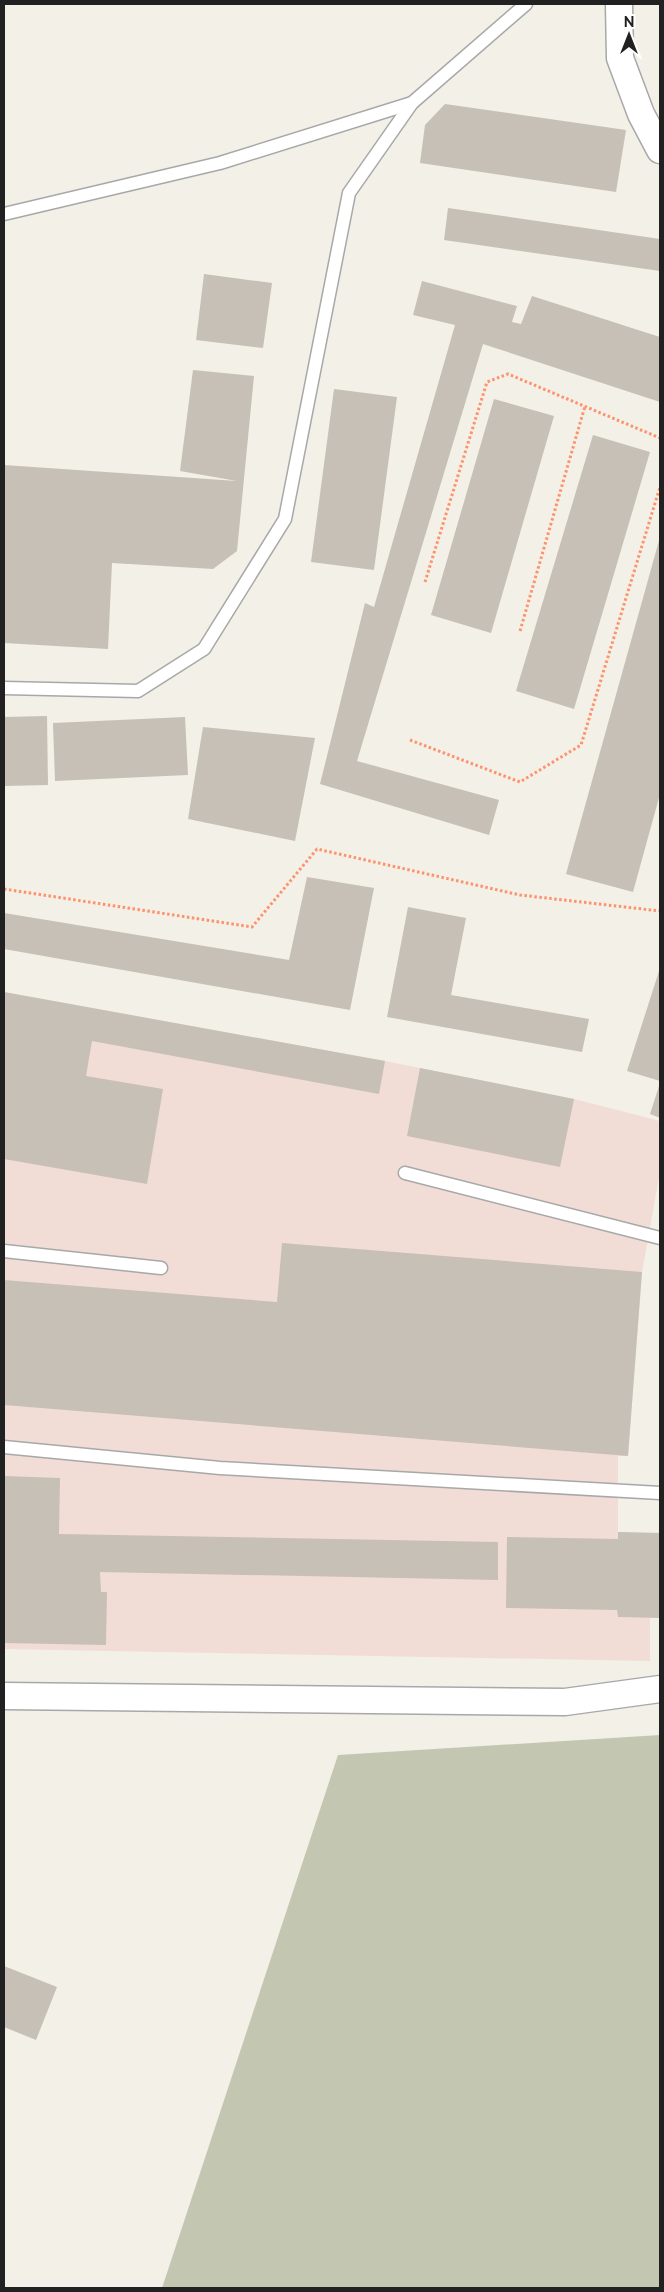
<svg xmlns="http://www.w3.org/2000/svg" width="664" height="2292" viewBox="0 0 664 2292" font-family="Raleway,sans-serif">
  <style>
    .commercial { fill: #f2dcd6 }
    .construction { fill: #c3c7b2 }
    .building { fill: #c7c0b6 }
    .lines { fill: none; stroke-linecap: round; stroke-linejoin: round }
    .lane-casing { stroke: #a8a8a8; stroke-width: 15 }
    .street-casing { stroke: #a8a8a8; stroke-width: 29 }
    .path { stroke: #ff916b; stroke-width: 3; stroke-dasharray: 2.5 2.5; stroke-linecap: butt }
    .lane { stroke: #fff; stroke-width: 12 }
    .street { stroke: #fff; stroke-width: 26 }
  </style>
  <rect width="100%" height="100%" fill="#f2f0e7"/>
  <path class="commercial" d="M4,992L385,1061L574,1099L660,1121V1172L642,1272L628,1456H618V1532L660,1533V1618H650V1661L4,1649Z"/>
  <path class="construction" d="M660,1735V2288H162L338,1755Z"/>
  <g class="building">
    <path d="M445,104L626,130L616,192L420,163L425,125Z"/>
    <path d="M448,208L660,239V271L444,240Z"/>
    <path d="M204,274L272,283L263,348L196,340Z"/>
    <path d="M422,281L517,306L512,322L521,324L532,296L660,337V402L483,344L357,761L499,800L489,835L320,784L365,603L374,607L455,325L413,315Z"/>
    <path d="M193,370L254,376L237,551L213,569L112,563L108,649L4,643V465L237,481L180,471Z"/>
    <path d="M334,389L397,397L374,570L311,562Z"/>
    <path d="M494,399L554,416L491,633L431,615Z"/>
    <path d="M593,435L650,452L574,709L516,691Z"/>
    <path d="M660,537V794L633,892L566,874Z"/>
    <path d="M47,716L48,785L4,786V717Z"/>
    <path d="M185,717L188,775L55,781L53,723Z"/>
    <path d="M203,727L315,738L295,841L188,819Z"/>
    <path d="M307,877L374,888L350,1010L4,949V913L289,960Z"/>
    <path d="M408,907L466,918L451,995L589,1019L582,1052L387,1017Z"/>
    <path d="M660,968V1081L627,1071Z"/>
    <path d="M4,992L385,1061L379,1094L92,1041L86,1076L163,1089L147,1184L4,1159Z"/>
    <path d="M420,1068L574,1099L560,1167L407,1136Z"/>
    <path d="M660,1083V1118L650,1114Z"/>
    <path d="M282,1243L642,1272L628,1456L4,1405V1280L277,1302Z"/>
    <path d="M4,1476L60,1478L59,1534L498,1542V1580L100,1572L101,1592H107L106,1645L4,1643Z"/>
    <path d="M618,1532L660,1533V1618L618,1617L617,1610L506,1608L507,1537L618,1539Z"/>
    <path d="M4,1966L57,1987L36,2040L4,2027Z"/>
  </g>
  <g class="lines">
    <defs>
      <g id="lane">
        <path d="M4,214L220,163L412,103L526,4"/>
        <path d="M4,688L138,691L204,649L285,519L349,193L412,103"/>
        <path d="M405,1173L660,1238"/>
        <path d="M4,1251L161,1268"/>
        <path d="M4,1447L220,1468L660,1493"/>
      </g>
      <g id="street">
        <path d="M619,4L620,58L641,114L660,150"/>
        <path d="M4,1696L565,1702L660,1689"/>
      </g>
    </defs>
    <use href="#lane" class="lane-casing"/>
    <use href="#street" class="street-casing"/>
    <g class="path">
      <path d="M425,582L487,382L508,374L660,438"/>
      <path d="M520,631L585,406"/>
      <path d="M410,740L520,782L581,745L660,487"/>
      <path d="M4,889L252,927L317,849L520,895L660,911"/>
    </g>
    <use href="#lane" class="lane"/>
    <use href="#street" class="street"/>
  </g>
  <rect width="664" height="2292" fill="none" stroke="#212121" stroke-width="10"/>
  <g transform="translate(629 35)" stroke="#ffffff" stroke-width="4" paint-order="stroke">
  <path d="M0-4L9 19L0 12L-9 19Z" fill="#212121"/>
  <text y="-8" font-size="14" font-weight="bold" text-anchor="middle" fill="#212121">N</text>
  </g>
</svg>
